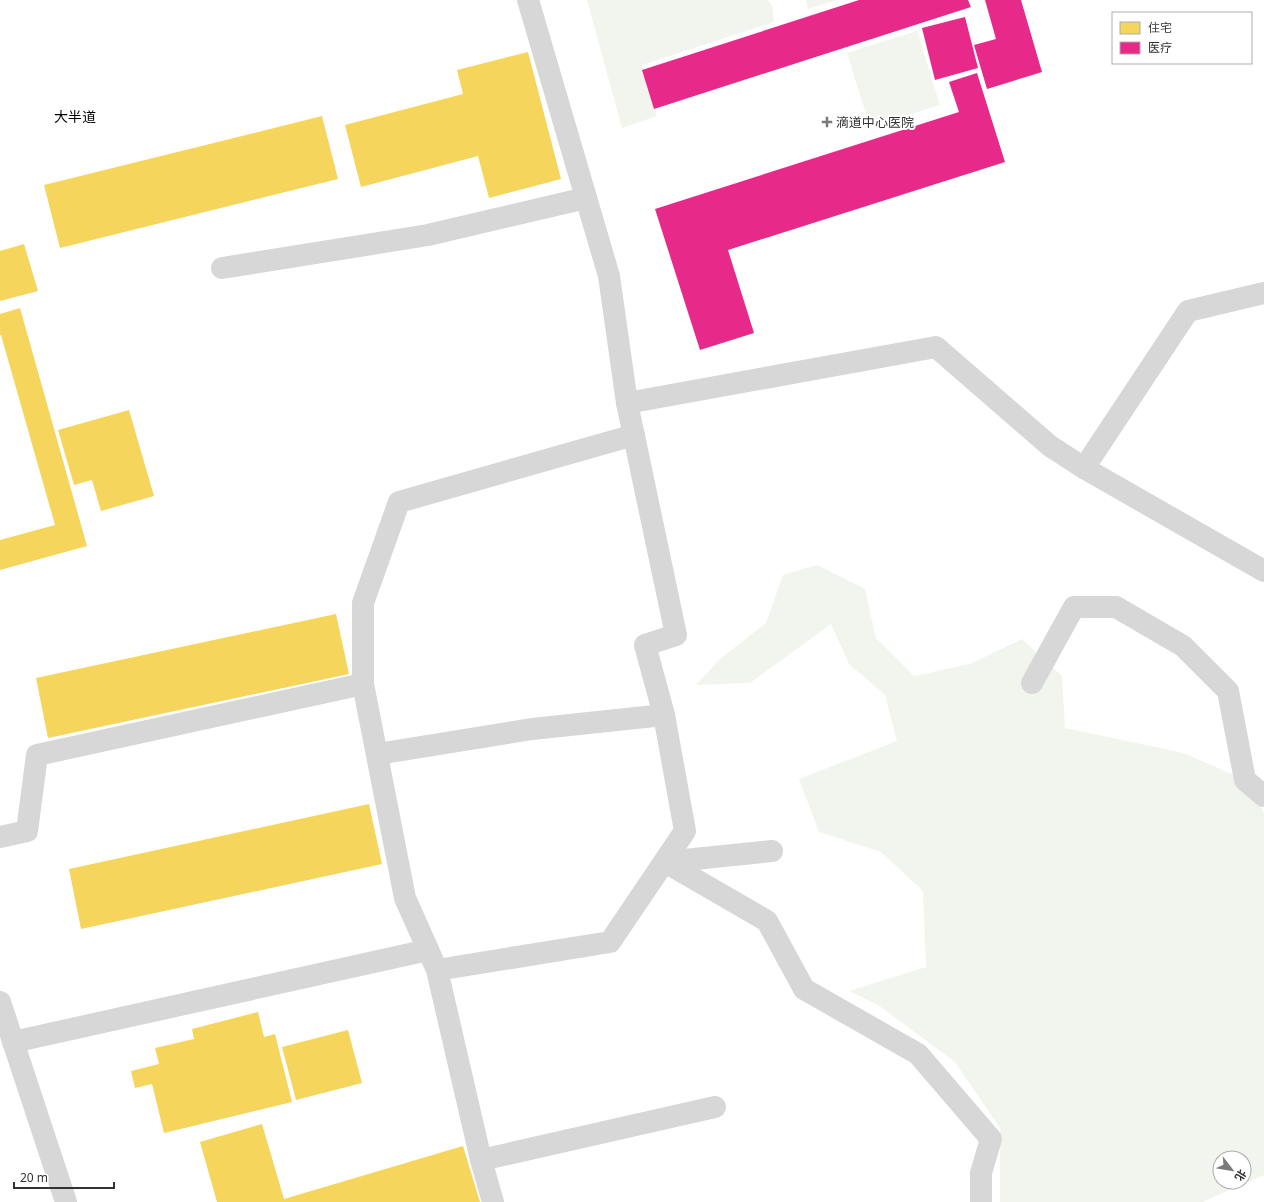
<svg xmlns="http://www.w3.org/2000/svg" width="1264" height="1202" viewBox="0 0 1264 1202" font-family="'Noto Sans','Noto Sans SC',sans-serif">
  <style>
    .green { fill: #f1f5ed; fill-rule: evenodd }
    .homes { fill: #f6d55c }
    .health { fill: #e7298a }
    .lines { fill: none; stroke-linecap: round; stroke-linejoin: round }
    .minor { stroke: #d7d7d7; stroke-width: 22 }
    .poi-dot { fill: #7a7a7a; stroke: #fff; stroke-width: 1.5 }
    .labels { text-anchor: middle; dominant-baseline: central; stroke-width: 4; stroke-linejoin: round; paint-order: stroke }
    .poi-label { font-size: 13px; fill: #333; stroke: #fff; text-anchor: start }
    .neighbourhood-label { font-size: 14px; fill: #000; stroke: #fff }
  </style>
  <rect width="100%" height="100%" fill="#fff"/>
  <g class="green">
    <path d="M587,0H767L772,5L774,22L642,65L657,116L622,128Z"/>
    <path d="M806,0H837L808,9Z"/>
    <path d="M917,31L940,105L870,127L847,53Z"/>
    <path d="M817,565L865,589L876,638L914,676L970,664L1022,639L1062,676L1065,728L1184,753L1245,780L1264,813V1175L1202,1202H1000V1128L955,1062L878,1005L849,991L926,967L923,891L881,852L819,832L799,779L897,741L885,695L849,664L831,624L750,683L696,685L720,659L766,623L783,575ZM1220,1158H1244V1182H1220Z"/>
  </g>
  <g class="homes">
    <path d="M528,52L561,179L489,198L478,156L361,187L345,125L463,94L457,70Z"/>
    <path d="M322,116L338,179L60,248L44,185Z"/>
    <path d="M24,244L38,291L0,301V251Z"/>
    <path d="M20,308L87,546L0,570V540L55,525L1,335H0V314Z"/>
    <path d="M129,410L154,496L101,511L92,480L74,485L58,430Z"/>
    <path d="M336,614L349,674L48,738L36,678Z"/>
    <path d="M369,804L382,864L81,929L69,869Z"/>
    <path d="M258,1012L264,1037L275,1034L292,1102L164,1133L152,1084L135,1088L131,1071L159,1064L155,1048L194,1039L192,1029Z"/>
    <path d="M348,1030L362,1083L296,1100L282,1047Z"/>
    <path d="M262,1124L284,1199L463,1146L480,1202H217L200,1142Z"/>
  </g>
  <g class="health">
    <path d="M859,0H968L971,7L654,109L642,70Z"/>
    <path d="M985,0H1021L1042,72L987,89L974,45L996,39Z"/>
    <path d="M965,17L978,68L935,80L922,28Z"/>
    <path d="M977,73L1005,162L728,250L754,333L700,350L655,209L959,112L949,82Z"/>
  </g>
  <g class="lines">
    <g class="minor">
      <path d="M528,0L609,276L627,403L936,347L1050,446L1084,468L1264,571"/>
      <path d="M222,268L428,235L586,198"/>
      <path d="M1084,468L1188,311L1264,293"/>
      <path d="M1032,683L1074,607H1116L1183,646L1228,691L1245,780L1264,796"/>
      <path d="M363,684V603L399,502L634,435"/>
      <path d="M377,754L532,729L664,715"/>
      <path d="M0,837L27,831L37,755L363,684L405,898L437,970L481,1160L493,1202"/>
      <path d="M665,862L767,921L804,989L918,1054L991,1139L981,1173V1202"/>
      <path d="M665,862L772,851"/>
      <path d="M437,970L610,942L685,831L664,715L645,645L676,635L627,403"/>
      <path d="M0,1002L66,1202"/>
      <path d="M13,1042L428,950"/>
      <path d="M481,1160L715,1107"/>
    </g>
  </g>
  <path class="poi-dot" d="M825 116h4v4h4v4h-4v4h-4v-4h-4v-4h4z"/>
  <g class="labels">
    <g class="poi-label">
      <text x="836" y="122">滴道中心医院</text>
    </g>
    <g class="neighbourhood-label">
      <text x="75" y="116">大半道</text>
    </g>
  </g>
  <rect x="1112" y="12" width="140" height="52" fill="#ffffff" stroke="#adadad"/>
  <rect x="1120" y="22" width="20" height="12" fill="#f6d55c" stroke="#adadad"/>
  <text x="1148" y="32" font-size="12" fill="#333333">住宅</text>
  <rect x="1120" y="42" width="20" height="12" fill="#e7298a" stroke="#adadad"/>
  <text x="1148" y="52" font-size="12" fill="#333333">医疗</text>
  <g transform="translate(1232 1170) rotate(121)"><circle r="19" fill="#ffffff" stroke="#adadad"/>
  <path d="M0-3L7 15L0 10L-7 15Z" fill="#7a7a7a"/>
  <text y="-6" font-size="11" font-weight="bold" text-anchor="middle" fill="#333333">北</text>
  </g>
  <path d="M14 1182v6h100v-6" fill="none" stroke="#333333" stroke-width="2"/>
  <text x="20" y="1182" font-size="12" fill="#333333" stroke="#ffffff" stroke-width="3" paint-order="stroke">20 m</text>
</svg>
